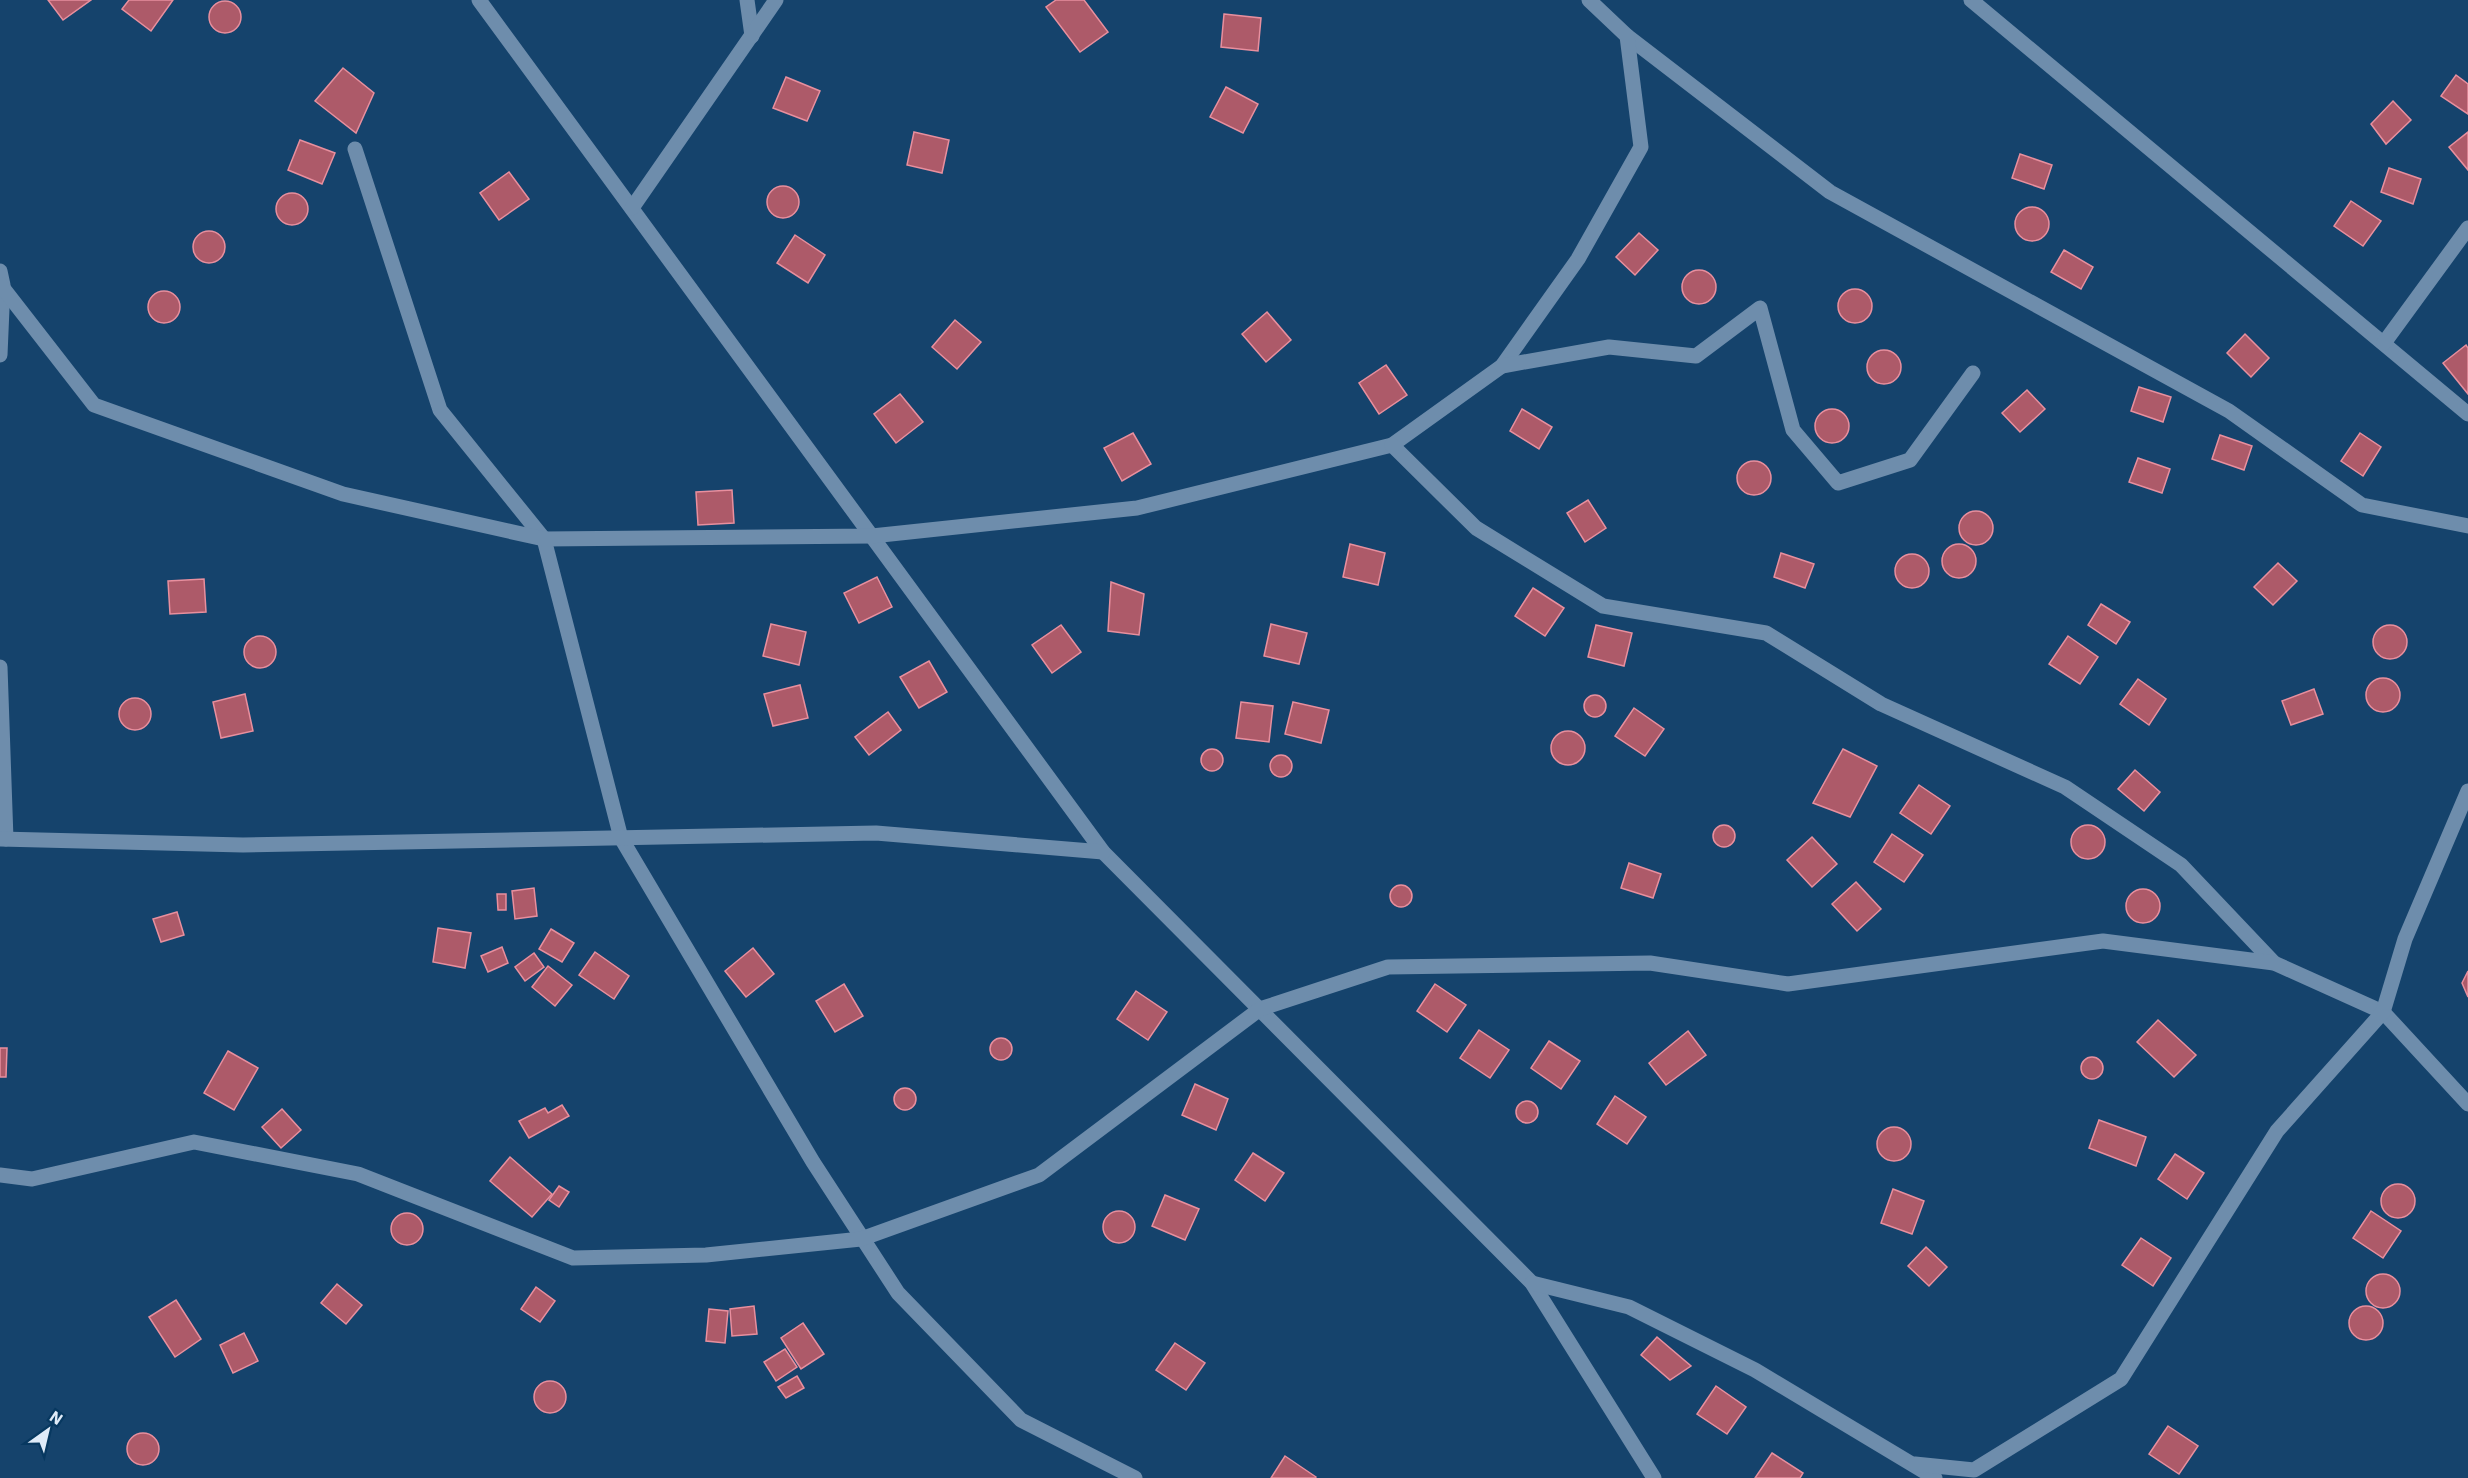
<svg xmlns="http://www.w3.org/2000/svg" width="2468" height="1478" viewBox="0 0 2468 1478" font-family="'IBM Plex Sans',sans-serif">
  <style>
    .building { fill: #ad5a69; stroke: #e88f9e; stroke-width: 1.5 }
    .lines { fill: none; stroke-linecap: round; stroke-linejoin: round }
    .minor { stroke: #6e8dac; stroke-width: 15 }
  </style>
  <rect width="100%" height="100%" fill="#15436c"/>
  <g class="building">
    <path d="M48,0H91L63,20Z"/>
    <path d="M129,0H173L151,31L122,9Z"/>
    <path d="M1056,0H1084L1108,32L1080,52L1046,7Z"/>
    <circle cx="225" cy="17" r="16"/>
    <path d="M1224,14L1261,18L1258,51L1221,47Z"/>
    <path d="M343,68L374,93L356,133L315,101Z"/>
    <path d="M2456,75L2468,84V114L2441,96Z"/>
    <path d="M786,77L820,91L807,121L773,108Z"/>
    <path d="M1226,87L1258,104L1243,133L1210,117Z"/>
    <path d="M2393,101L2411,120L2386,144L2371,124Z"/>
    <path d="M914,132L949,140L942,173L907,165Z"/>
    <path d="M2468,132V170L2449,147Z"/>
    <path d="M300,140L335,153L322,184L288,170Z"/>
    <path d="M2020,154L2052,165L2044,189L2012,178Z"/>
    <path d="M2389,168L2421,179L2413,204L2381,192Z"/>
    <path d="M509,172L529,199L499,220L480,193Z"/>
    <circle cx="783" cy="202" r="16"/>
    <circle cx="292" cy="209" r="16"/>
    <path d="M2351,201L2381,221L2363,246L2334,226Z"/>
    <circle cx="2032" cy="224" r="17"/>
    <circle cx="209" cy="247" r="16"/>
    <path d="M1639,233L1658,250L1635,275L1616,257Z"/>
    <path d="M795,235L825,255L808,283L777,263Z"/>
    <path d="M2064,250L2093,267L2081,289L2051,272Z"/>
    <circle cx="1699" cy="287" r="17"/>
    <circle cx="1855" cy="306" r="17"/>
    <circle cx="164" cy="307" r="16"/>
    <path d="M1267,312L1291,340L1266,362L1242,334Z"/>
    <path d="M955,320L981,342L957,369L932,347Z"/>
    <path d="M2245,334L2269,358L2251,377L2227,353Z"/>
    <path d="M2466,345L2468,348V394L2443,363Z"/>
    <circle cx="1884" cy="367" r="17"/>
    <path d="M1386,365L1407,395L1379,414L1359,383Z"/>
    <path d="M2139,387L2171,397L2163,422L2131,411Z"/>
    <path d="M2027,390L2045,409L2020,432L2002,413Z"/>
    <path d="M900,394L923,422L896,443L874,414Z"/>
    <path d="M1522,409L1552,427L1539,449L1510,431Z"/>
    <circle cx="1832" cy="426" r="17"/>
    <path d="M1133,433L1151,464L1122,481L1104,448Z"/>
    <path d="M2360,433L2381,447L2363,476L2341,461Z"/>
    <path d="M2220,435L2252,446L2244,470L2212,459Z"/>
    <path d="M2138,458L2170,469L2162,493L2129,482Z"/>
    <circle cx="1754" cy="478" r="17"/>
    <path d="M732,490L734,523L698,525L696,492Z"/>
    <path d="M1588,500L1606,528L1585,542L1567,513Z"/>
    <circle cx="1976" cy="528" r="17"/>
    <path d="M1350,544L1385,553L1378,585L1343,577Z"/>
    <circle cx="1959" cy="561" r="17"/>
    <path d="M1781,553L1814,564L1805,588L1774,577Z"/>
    <circle cx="1912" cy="571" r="17"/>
    <path d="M2278,563L2297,581L2273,605L2254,587Z"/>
    <path d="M877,577L892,607L859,623L844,593Z"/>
    <path d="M204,579L206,612L170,614L168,581Z"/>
    <path d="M1111,582L1144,594L1139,635L1108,631Z"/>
    <path d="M1533,588L1564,608L1545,636L1515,616Z"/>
    <path d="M2101,604L2130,622L2116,644L2088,625Z"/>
    <path d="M771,624L806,632L799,665L763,656Z"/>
    <path d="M1271,624L1307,633L1299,664L1264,656Z"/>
    <path d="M1061,625L1081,652L1052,673L1032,645Z"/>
    <path d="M1596,625L1632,633L1624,666L1588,657Z"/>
    <circle cx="2390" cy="642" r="17"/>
    <circle cx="260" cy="652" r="16"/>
    <path d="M2068,636L2098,657L2080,684L2049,664Z"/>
    <path d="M929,661L947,692L919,708L900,677Z"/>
    <circle cx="2383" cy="695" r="17"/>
    <path d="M2138,679L2166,699L2149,725L2120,704Z"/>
    <path d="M800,685L808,718L773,726L764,694Z"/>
    <path d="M2314,689L2323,714L2291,725L2282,701Z"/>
    <path d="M245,694L253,731L221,738L213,702Z"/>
    <circle cx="1595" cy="706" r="11"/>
    <circle cx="135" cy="714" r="16"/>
    <path d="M1241,702L1273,706L1269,742L1236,738Z"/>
    <path d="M1293,702L1329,710L1321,743L1285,734Z"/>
    <path d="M1634,708L1664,729L1645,756L1615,736Z"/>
    <path d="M888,712L901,730L869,755L855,737Z"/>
    <circle cx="1568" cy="748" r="17"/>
    <circle cx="1212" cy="760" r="11"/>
    <path d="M1843,749L1877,766L1850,817L1813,803Z"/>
    <circle cx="1281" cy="766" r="11"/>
    <path d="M2135,770L2160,792L2144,811L2118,789Z"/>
    <path d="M1919,785L1950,806L1931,834L1900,813Z"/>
    <circle cx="1724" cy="836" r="11"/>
    <circle cx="2088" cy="842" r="17"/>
    <path d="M1892,834L1923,855L1904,882L1874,862Z"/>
    <path d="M1812,837L1837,864L1812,887L1787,860Z"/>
    <path d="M1629,863L1661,874L1653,898L1621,888Z"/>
    <path d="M1856,882L1881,909L1857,931L1832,904Z"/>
    <circle cx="1401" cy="896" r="11"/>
    <path d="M534,888L537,916L515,919L512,891Z"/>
    <circle cx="2143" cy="906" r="17"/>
    <path d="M497,894H506V910H498Z"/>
    <path d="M177,912L184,935L161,942L153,919Z"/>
    <path d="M438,928L471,933L465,968L433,962Z"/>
    <path d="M551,929L574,943L562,962L539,949Z"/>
    <path d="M502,947L508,963L488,972L481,956Z"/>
    <path d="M753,948L774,974L746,997L725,971Z"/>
    <path d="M595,952L629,976L614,999L579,975Z"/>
    <path d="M534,953L544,967L525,981L515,967Z"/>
    <path d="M548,966L572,985L555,1006L532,987Z"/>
    <path d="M2468,971V997L2462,983Z"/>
    <path d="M844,984L863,1016L835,1032L816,1001Z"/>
    <path d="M1435,984L1466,1005L1447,1032L1417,1011Z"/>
    <path d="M1136,991L1167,1012L1148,1040L1117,1019Z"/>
    <path d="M2158,1020L2196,1055L2174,1077L2137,1042Z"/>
    <path d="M1479,1030L1509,1050L1490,1078L1460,1058Z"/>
    <path d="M1688,1031L1706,1055L1666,1085L1649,1063Z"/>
    <circle cx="1001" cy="1049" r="11"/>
    <path d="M1549,1041L1580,1061L1561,1089L1531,1068Z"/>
    <path d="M0,1048H7L6,1077H0Z"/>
    <path d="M228,1051L258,1068L234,1110L204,1093Z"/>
    <circle cx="2092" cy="1068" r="11"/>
    <path d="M1195,1084L1228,1099L1216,1130L1182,1115Z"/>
    <circle cx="905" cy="1099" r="11"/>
    <path d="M1615,1096L1646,1117L1627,1144L1597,1124Z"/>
    <circle cx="1527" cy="1112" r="11"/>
    <path d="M562,1105L569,1116L529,1138L519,1121L545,1108L548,1113Z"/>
    <path d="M282,1109L301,1130L281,1148L262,1127Z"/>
    <path d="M2099,1120L2146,1137L2136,1166L2089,1148Z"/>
    <circle cx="1894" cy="1144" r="17"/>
    <path d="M1253,1153L1284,1173L1265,1201L1235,1180Z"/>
    <path d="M2175,1154L2204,1173L2187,1199L2158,1179Z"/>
    <path d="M510,1157L552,1194L532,1217L490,1181Z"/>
    <circle cx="2398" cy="1201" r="17"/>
    <path d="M559,1186L569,1192L559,1207L549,1200Z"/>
    <path d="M1893,1189L1924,1201L1912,1234L1881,1223Z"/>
    <path d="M1165,1195L1199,1209L1185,1240L1152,1226Z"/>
    <circle cx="1119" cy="1227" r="16"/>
    <path d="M2371,1211L2401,1231L2383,1258L2353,1238Z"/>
    <circle cx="407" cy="1229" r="16"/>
    <path d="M2141,1238L2171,1258L2153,1286L2122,1265Z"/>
    <path d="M1926,1247L1947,1267L1929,1286L1908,1266Z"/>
    <circle cx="2383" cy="1291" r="17"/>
    <path d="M337,1284L362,1305L346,1324L321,1303Z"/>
    <path d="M536,1287L555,1301L540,1322L521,1309Z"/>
    <path d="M176,1300L201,1339L175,1357L149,1317Z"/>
    <path d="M754,1306L757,1334L732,1336L730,1309Z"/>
    <circle cx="2366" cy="1323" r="17"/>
    <path d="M709,1309L728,1311L725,1343L706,1341Z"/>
    <path d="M803,1323L824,1354L801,1369L781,1338Z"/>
    <path d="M244,1333L258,1361L233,1373L220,1345Z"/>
    <path d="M1657,1337L1691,1366L1670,1380L1641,1355Z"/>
    <path d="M1175,1343L1205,1363L1186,1390L1156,1370Z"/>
    <path d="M785,1349L797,1367L776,1381L764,1362Z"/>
    <path d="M797,1376L804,1388L786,1398L778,1387Z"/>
    <circle cx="550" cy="1397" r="16"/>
    <path d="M1716,1386L1746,1407L1727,1434L1697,1414Z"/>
    <path d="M2168,1426L2198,1446L2179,1474L2149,1454Z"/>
    <circle cx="143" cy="1449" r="16"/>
    <path d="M1772,1453L1803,1473L1800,1478H1755Z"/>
    <path d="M1285,1456L1316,1477L1315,1478H1271Z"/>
  </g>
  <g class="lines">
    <g class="minor">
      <path d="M479,0L1103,852L1532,1283L1654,1478"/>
      <path d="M747,0L752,36"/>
      <path d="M1971,0L2468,414"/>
      <path d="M1627,36L1830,192L2229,411L2362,505L2468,526"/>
      <path d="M355,149L440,410L544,539L621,838L813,1162L898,1293L1021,1420L1135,1478"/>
      <path d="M632,208L776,0"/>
      <path d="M0,271L3,285L0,355"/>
      <path d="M0,284L94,405L343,494L544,539L872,536L1137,508L1392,445L1502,366L1578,259L1641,147L1627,36L1589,0"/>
      <path d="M2384,343L2468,228"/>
      <path d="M1502,366L1609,347L1696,356L1760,308L1793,430L1838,483L1910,460L1973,373"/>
      <path d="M1392,445L1476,528L1603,606L1766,633L1881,704L2065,787L2181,865L2274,963"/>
      <path d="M0,667L6,839"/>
      <path d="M0,839L243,845L876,833L1103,852"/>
      <path d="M0,1175L32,1179L194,1142L358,1174L573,1258L706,1255L861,1239L1039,1175L1260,1009L1388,967L1650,963L1788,984L2103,941L2274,963L2383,1012L2468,1104"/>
      <path d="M1532,1283L1629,1307L1755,1370L1935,1478"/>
      <path d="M1915,1464L1974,1470L2121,1379L2277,1131L2383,1012L2405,939L2468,791"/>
    </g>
  </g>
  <g transform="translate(48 1430) rotate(34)" stroke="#073860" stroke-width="4.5" paint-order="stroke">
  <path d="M0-4.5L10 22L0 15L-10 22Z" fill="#dfebf8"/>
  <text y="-9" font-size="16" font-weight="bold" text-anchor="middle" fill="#dfebf8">N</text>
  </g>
</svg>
